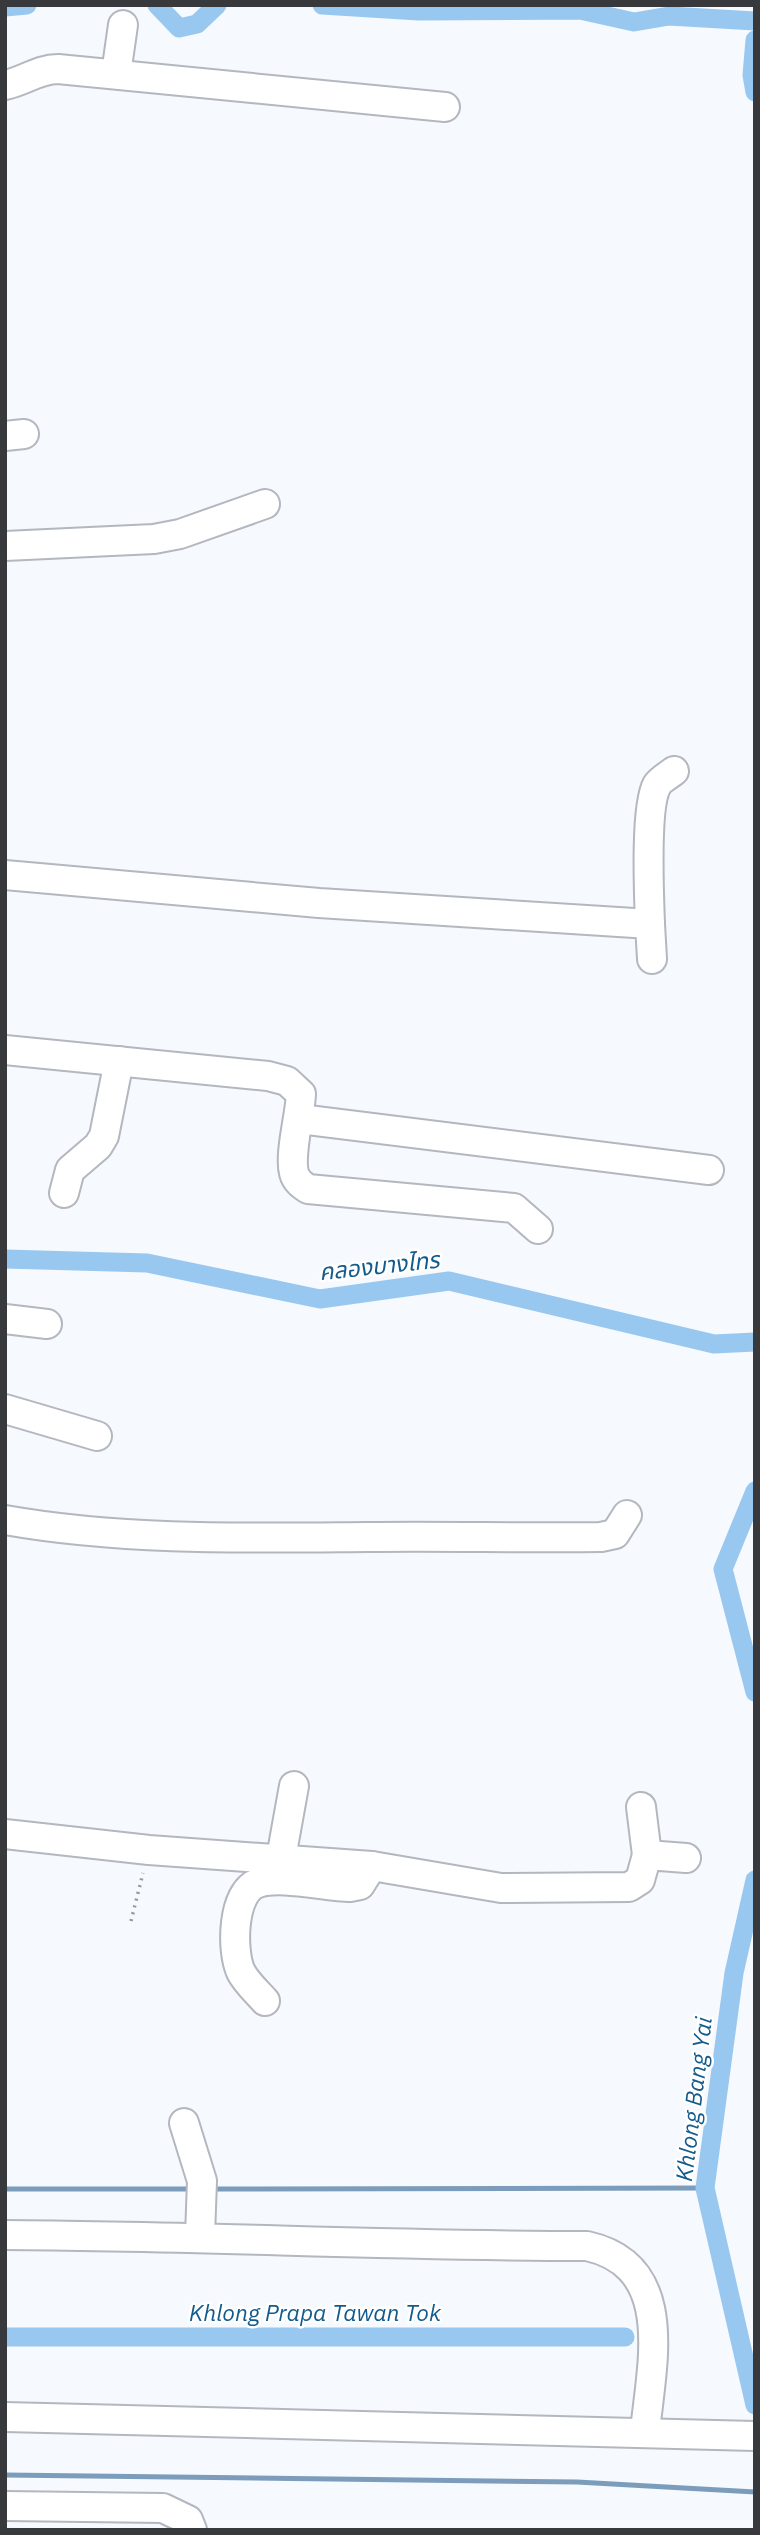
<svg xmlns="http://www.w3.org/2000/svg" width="760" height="2535" viewBox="0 0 760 2535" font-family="'IBM Plex Sans','Noto Sans Thai',sans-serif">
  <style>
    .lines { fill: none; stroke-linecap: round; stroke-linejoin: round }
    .stream { stroke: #7b9cba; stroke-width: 5 }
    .canal { stroke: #98c7f0; stroke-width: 19 }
    .minor-casing { stroke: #b3b7bf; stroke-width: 32 }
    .path { stroke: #96989c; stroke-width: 3.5; stroke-dasharray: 2 5; stroke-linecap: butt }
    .minor { stroke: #fff; stroke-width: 28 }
    .labels { text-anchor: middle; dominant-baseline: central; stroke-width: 5; stroke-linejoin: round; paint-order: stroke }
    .water-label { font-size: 23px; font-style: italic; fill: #135b8d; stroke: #fff }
  </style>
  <rect width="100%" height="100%" fill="#f6f9fe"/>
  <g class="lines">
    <g class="stream">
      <path d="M5,2189H195"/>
      <path d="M211,2189L705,2188"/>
      <path d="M5,2475L577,2482L755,2492"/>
    </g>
    <g class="canal">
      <path d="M157,5L179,28L197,24L217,5"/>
      <path d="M322,5L419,11L580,10L634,22L669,16L755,21"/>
      <path d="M5,7L27,5"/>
      <path d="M755,40L752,75L755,92"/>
      <path d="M5,1259L147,1263L320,1299L449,1281L714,1344L755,1342"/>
      <path d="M755,1491L723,1569L755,1692"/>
      <path d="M755,1880L734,1973L705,2188L755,2405"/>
      <path d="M5,2337H625"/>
    </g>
    <defs>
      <g id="minor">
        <path d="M116,74L123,25"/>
        <path d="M5,85C25,81 38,69 58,69L445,107"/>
        <path d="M5,436L24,434"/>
        <path d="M5,546L154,539L180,534L265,504"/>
        <path d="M5,875L319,903L650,924L652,959"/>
        <path d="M650,924C649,897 645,806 657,785C660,780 669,775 674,771"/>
        <path d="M5,1050L268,1076L287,1081L301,1094C300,1116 289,1154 294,1173C296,1181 302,1185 308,1189L514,1208L538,1229"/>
        <path d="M300,1119L709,1170"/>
        <path d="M64,1193L70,1170L98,1146L104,1136L119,1061"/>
        <path d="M5,1319L47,1324"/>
        <path d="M5,1409L97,1436"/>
        <path d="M5,1520C124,1541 247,1538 367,1537C445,1536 523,1538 601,1537L615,1534L627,1515"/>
        <path d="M641,1807L647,1855"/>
        <path d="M5,1834L149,1850L372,1866L501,1888L629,1887L640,1880L647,1855L686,1858"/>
        <path d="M281,1858L294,1786"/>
        <path d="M265,2001C257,1992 246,1982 241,1972C231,1951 232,1891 258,1883C280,1875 326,1887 350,1887L360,1885L372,1866"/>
        <path d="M184,2123L202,2181L200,2236"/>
        <path d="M5,2235C199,2236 393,2246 587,2246C676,2266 652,2362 645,2431"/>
        <path d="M5,2417L755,2436"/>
        <path d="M5,2506L163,2508L188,2520L192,2530"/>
      </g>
    </defs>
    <use href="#minor" class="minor-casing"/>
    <path class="path" d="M131,1921L143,1873"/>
    <use href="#minor" class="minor"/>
  </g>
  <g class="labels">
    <g class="water-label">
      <text transform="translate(379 1265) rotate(-6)">คลองบางไทร</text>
      <text transform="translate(693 2099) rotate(-83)">Khlong Bang Yai</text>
      <text x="315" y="2312">Khlong Prapa Tawan Tok</text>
    </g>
  </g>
  <rect width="760" height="2535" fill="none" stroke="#37393c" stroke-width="14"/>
</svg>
